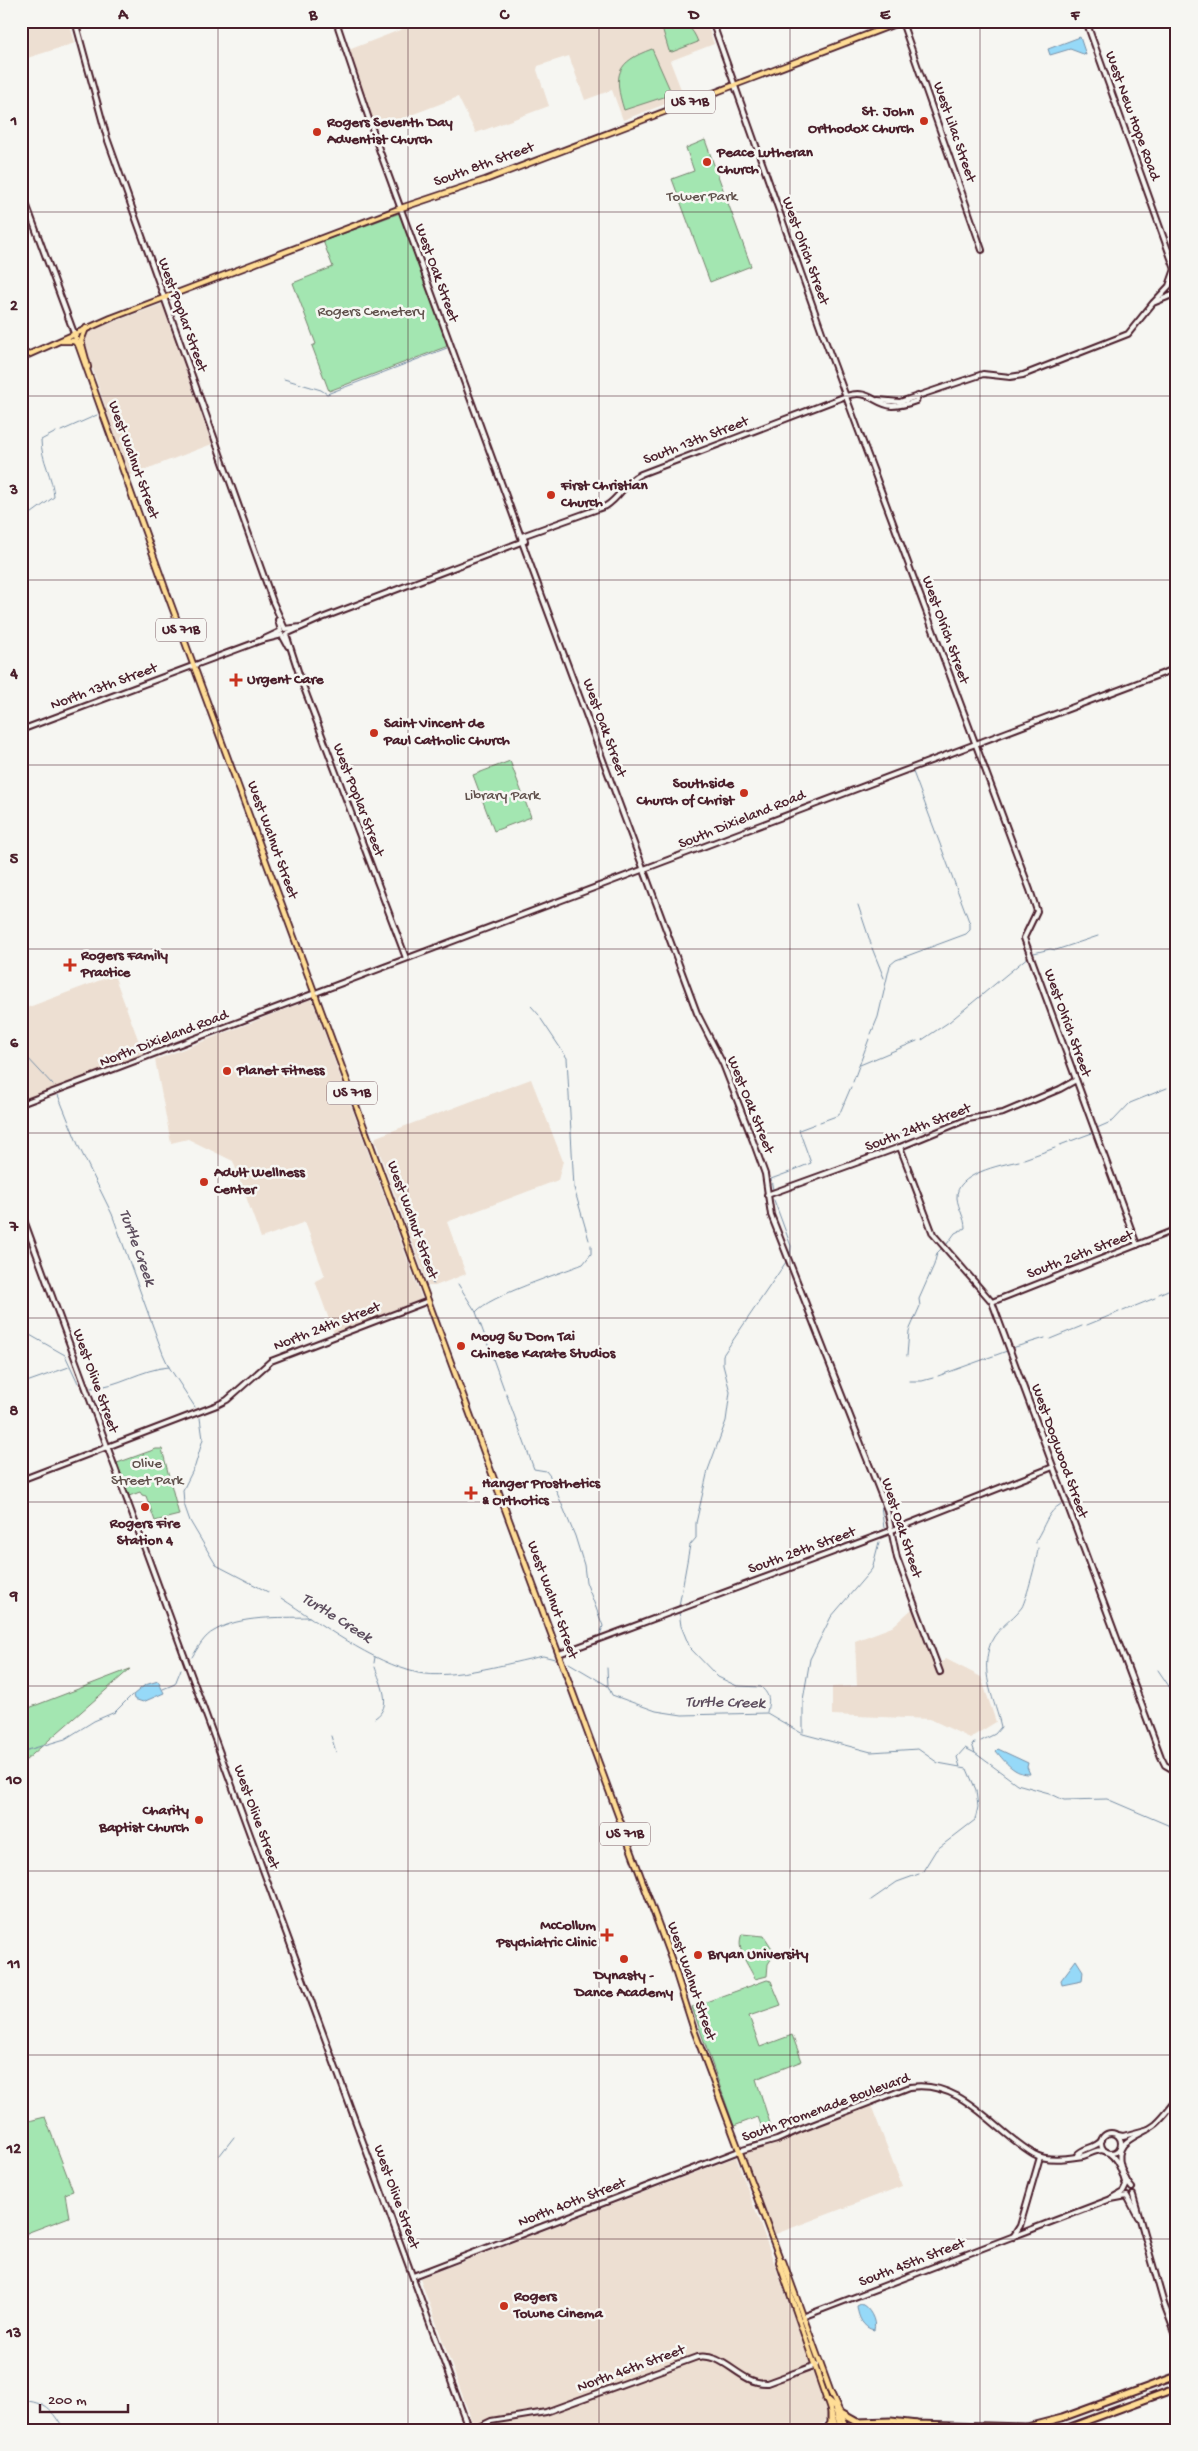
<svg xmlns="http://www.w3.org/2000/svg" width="1198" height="2451" viewBox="0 0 1198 2451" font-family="'Gochi Hand',sans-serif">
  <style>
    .built { fill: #eddfd2 }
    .green { fill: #a3e6b1; stroke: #76826e }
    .water { fill: #96d9f8; stroke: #788fa6 }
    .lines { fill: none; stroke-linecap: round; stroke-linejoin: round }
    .stream { stroke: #788fa6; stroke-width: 1 }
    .secondary-casing { stroke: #4a1f2b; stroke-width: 8 }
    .primary-casing { stroke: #4a1f2b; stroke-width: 8 }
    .highway-casing { stroke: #4a1f2b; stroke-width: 9 }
    .secondary { stroke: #f6f6f2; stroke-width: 4 }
    .primary { stroke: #ffdd96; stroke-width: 4.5 }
    .highway { stroke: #ffdd96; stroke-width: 5 }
    .grid { fill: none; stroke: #4a1f2b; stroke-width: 1; stroke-opacity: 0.55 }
    .poi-dot { fill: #c8321e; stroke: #f6f6f2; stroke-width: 2 }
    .labels { text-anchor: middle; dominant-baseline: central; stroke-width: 5; stroke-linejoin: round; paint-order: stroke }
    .shield { fill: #f6f6f2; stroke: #7e6067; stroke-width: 1 }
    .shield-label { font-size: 14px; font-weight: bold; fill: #4a1f2b }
    .poi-label { font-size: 15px; font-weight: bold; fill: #4a1f2b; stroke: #f6f6f2; text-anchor: start }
    .street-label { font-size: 15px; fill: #4a1f2b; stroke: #f6f6f2 }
    .park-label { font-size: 15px; fill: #60514c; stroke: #f6f6f2 }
    .water-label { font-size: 16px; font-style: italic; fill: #5d4e5e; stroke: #f6f6f2 }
    .neatline { fill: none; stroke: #4a1f2b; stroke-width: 2 }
    .grid-label { font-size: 16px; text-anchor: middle; font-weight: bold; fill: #4a1f2b }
  </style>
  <rect width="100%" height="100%" fill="#f6f6f2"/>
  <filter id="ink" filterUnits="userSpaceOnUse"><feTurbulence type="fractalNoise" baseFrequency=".02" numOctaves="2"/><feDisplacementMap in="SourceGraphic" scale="10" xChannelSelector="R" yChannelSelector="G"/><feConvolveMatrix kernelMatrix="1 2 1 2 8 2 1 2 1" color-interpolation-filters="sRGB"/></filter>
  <g filter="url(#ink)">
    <g class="built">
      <path d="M21,21H69L75,43L21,60Z"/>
      <path d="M423,21H706L714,44L670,61L684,97L623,120L612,90L585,100L569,56L538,66L537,70L549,106L476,133L458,97L372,130L346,51Z"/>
      <path d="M162,304L212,444L128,476L83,340L89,331Z"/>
      <path d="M114,975L144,1055L21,1103V1010Z"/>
      <path d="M312,999L422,1299L334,1333L315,1281L325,1276L305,1222L261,1238L233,1161L188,1139L171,1143L155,1060Z"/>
      <path d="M531,1079L563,1161L558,1180L447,1222L466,1274L435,1286H428L375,1140L376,1137Z"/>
      <path d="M912,1609L935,1669L946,1659L981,1677L996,1722L970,1738L930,1719L832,1715V1687L857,1686L855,1641L892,1627Z"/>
      <path d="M871,2105L902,2186L773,2235L743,2154L763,2146H771L797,2133Z"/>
      <path d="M736,2157L829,2414L824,2423L809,2430H475L420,2278Z"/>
    </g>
    <g class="green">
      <path d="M670,21C685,21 693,28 698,42L672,52L669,51L661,24Z"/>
      <path d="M652,49L671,92L670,95L624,110C613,75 616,62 652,49Z"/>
      <path d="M705,140L751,266L710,282L672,179L694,171L686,148Z"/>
      <path d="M400,213L448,346L329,391L312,346L316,344L293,283L333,267L323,241Z"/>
      <path d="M510,761L531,817L494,831L473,775Z"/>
      <path d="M156,1449H162L179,1515L155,1521L146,1496L142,1495L140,1492L129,1496L117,1463Z"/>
      <path d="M130,1669L25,1761L21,1763V1711Z"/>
      <path d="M742,1934L764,1936L775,1953L768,1964L767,1976L755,1979C749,1965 735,1950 742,1934Z"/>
      <path d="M767,1980L771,1981L781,2005L749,2016L760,2047L792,2035L802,2061L756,2079L773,2133L765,2136L758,2117L734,2126L692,2007Z"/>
      <path d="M45,2117L73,2191L65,2194L69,2217L24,2234L21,2232V2123Z"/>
    </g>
    <g class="water">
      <path d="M1080,37L1086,55L1070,49L1050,55L1048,49Z"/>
      <path d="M158,1681L164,1693L143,1702L134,1699L133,1695L145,1685Z"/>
      <path d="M998,1749L1028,1763L1027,1767L1030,1774C1015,1775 1005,1762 996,1751Z"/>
      <path d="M1076,1960L1083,1971L1082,1981L1062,1985L1061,1980Z"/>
      <path d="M861,2304C869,2307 877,2321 874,2330C863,2328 858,2317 857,2306Z"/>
    </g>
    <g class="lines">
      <g class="stream">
        <path d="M284,379L321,390L327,394L447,348"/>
        <path d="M61,431L97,415"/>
        <path d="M21,521L54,497C53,477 41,460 41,440L56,432"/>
        <path d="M858,905L871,944"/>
        <path d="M872,948L884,978"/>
        <path d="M1034,953L1050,949L1056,950L1098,936"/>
        <path d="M531,1006L539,1015"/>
        <path d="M541,1019L567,1058L574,1188L589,1240"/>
        <path d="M871,1034L878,1017L890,965L896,960L966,934L970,930V924L913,772"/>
        <path d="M922,1040L949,1022L1029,956"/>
        <path d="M21,1045L26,1056L53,1085"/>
        <path d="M860,1065L917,1041"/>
        <path d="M853,1082L869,1039"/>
        <path d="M58,1095L79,1147L112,1214L163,1354L169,1367L195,1407"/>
        <path d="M820,1122L839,1115L851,1087"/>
        <path d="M1097,1128L1113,1121L1130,1103L1167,1088"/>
        <path d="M1060,1145L1092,1133"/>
        <path d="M1024,1159L1055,1148"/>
        <path d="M794,1170L811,1163L799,1130L815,1124"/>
        <path d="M773,1190L771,1179L790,1172"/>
        <path d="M774,1200L791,1246L790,1257"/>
        <path d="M947,1244L955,1233L965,1228C965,1218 958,1208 957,1198C955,1174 1000,1165 1019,1161"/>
        <path d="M425,1267L433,1284"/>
        <path d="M458,1284L476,1312"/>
        <path d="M1159,1294L1177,1286"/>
        <path d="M1123,1311L1155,1298"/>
        <path d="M1087,1325L1119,1312"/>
        <path d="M21,1330L65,1355L78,1383"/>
        <path d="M1050,1339L1082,1326"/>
        <path d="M1012,1348L1045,1338"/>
        <path d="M907,1356L909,1331L920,1306L919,1299L934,1265L937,1253L941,1249"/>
        <path d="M938,1376L1007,1351"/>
        <path d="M909,1381H922L933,1378"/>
        <path d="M21,1384L69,1367"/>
        <path d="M91,1388C118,1387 141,1369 169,1367"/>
        <path d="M504,1389L476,1312C489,1296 561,1273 583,1264L591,1254V1245"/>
        <path d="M506,1393L534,1469L546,1471L550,1476L575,1536L584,1565L586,1582L603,1626L600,1635"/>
        <path d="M200,1418L203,1439L195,1466L183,1490L184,1504L190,1521L216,1565L268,1592"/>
        <path d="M1069,1501L1075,1497"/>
        <path d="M881,1506L884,1528"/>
        <path d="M1036,1543V1540C1045,1526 1047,1512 1061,1504"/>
        <path d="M281,1598C321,1624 371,1662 418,1673C452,1680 509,1663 543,1656L555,1659"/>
        <path d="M679,1606L690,1545L696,1538V1523L708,1470L726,1421L730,1392L723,1365V1355L786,1262"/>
        <path d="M679,1612L681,1626L690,1648L718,1677L737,1686L761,1687C771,1696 769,1701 767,1712"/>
        <path d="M192,1657C198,1648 204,1636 214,1631C241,1615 279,1618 309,1617"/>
        <path d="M374,1663L375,1657"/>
        <path d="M569,1663L608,1686L612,1695L656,1711L682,1715L767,1713L803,1734L871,1752L918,1749L938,1763L960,1767L957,1757L965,1748L975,1753L1017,1784L1049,1793L1064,1800L1107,1799L1177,1829"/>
        <path d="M375,1667C380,1683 394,1706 375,1718"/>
        <path d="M607,1668L608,1685"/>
        <path d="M1158,1670L1177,1698"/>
        <path d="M163,1689L175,1684L181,1669"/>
        <path d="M803,1732V1700L810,1659L831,1617L872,1569L879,1542"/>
        <path d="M331,1736L336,1752"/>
        <path d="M981,1741L995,1734L1001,1727C995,1700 981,1677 989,1648C993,1630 1012,1621 1022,1607C1026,1600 1038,1556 1038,1548"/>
        <path d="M975,1743L972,1744L975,1753"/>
        <path d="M21,1752L65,1739L94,1721L115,1712L132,1695"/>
        <path d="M923,1871L936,1850L975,1820L978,1807L976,1790L967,1769L961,1768"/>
        <path d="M871,1900L897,1882L919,1874"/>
        <path d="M220,2155L234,2137"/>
        <path d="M21,2235H23"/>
        <path d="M26,2235L27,2233"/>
        <path d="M21,2400C47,2403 51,2409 64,2430"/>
      </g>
      <defs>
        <g id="secondary">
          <path d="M75,21L107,138L273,602L285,629L301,627"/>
          <path d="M336,21L380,152L521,537"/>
          <path d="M712,21L823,335L1030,890L1037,911L1024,938L1137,1245"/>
          <path d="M1086,21L1177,275"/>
          <path d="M902,22L982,250"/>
          <path d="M21,190L74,333"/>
          <path d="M1154,302L1169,286L1175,269"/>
          <path d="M878,400L900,402L983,374L1010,377L1023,375L1128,334L1153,303L1177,293"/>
          <path d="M524,537L525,541L521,542L522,536L606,506C621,497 625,481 641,474L846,396C870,389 872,403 892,406C900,406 908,404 916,401L918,397"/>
          <path d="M522,542L697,1013L723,1064L753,1141L765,1174L771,1215L887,1510L897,1558L940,1672"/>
          <path d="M262,640L281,631L278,620"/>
          <path d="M21,730L262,640L282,635L288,646"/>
          <path d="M406,958L301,680L286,634L322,618L521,542"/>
          <path d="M21,1104L1177,668"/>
          <path d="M900,1147L933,1234L992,1302L1161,1757L1165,1765L1177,1772"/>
          <path d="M767,1195L900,1147L968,1119L1003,1113L1060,1089L1076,1080"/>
          <path d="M21,1212L469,2430"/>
          <path d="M992,1302L1177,1229"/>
          <path d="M21,1480L217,1405L227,1400L271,1361L428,1301"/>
          <path d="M559,1654L890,1531L1053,1467"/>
          <circle cx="1111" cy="2143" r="10"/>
          <path d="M1118,2135L1123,2136L1149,2129"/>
          <path d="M1077,2155C1083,2147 1095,2149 1102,2140"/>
          <path d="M1132,2188C1126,2182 1124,2174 1121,2167C1112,2139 1140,2137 1156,2124C1164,2117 1170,2108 1177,2100"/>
          <path d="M1133,2195L1164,2304L1177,2338"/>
          <path d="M1013,2237L1020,2226L1040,2157"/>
          <path d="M413,2276L739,2151L777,2140L799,2130L910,2087C962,2079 994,2131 1034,2154C1048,2162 1069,2158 1083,2156C1091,2154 1098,2148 1105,2151C1118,2156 1123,2175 1126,2186L1123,2192L1111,2199"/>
          <path d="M805,2316L1111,2199L1127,2196L1138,2217"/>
          <path d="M472,2430L491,2421L546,2412L697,2357C725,2352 739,2384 767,2383L816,2365"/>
        </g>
        <g id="primary">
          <path d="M86,328L81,341L88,367"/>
          <path d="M74,333L165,588L673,1964L694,2030L780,2259L779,2262L837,2430"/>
          <path d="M61,341H74L77,344"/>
          <path d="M21,358L111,318L401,208L485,180L903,21"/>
          <path d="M780,2259L783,2261L831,2393L848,2430"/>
        </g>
        <g id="highway">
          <path d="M826,2400L835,2408L842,2430"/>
          <path d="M841,2413L857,2422L891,2421L917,2424L1026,2427"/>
          <path d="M826,2430L831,2423V2413"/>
          <path d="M883,2430L916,2424"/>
          <path d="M1015,2430L1062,2418L1177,2376"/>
          <path d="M1062,2430L1177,2388"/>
        </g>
      </defs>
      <use href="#secondary" class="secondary-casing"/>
      <use href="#primary" class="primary-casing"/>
      <use href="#highway" class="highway-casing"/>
      <use href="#secondary" class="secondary"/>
      <use href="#primary" class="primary"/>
      <use href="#highway" class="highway"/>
    </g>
  </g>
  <path class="grid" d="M218,21V2430M408,21V2430M599,21V2430M790,21V2430M980,21V2430M21,212H1177M21,396H1177M21,580H1177M21,765H1177M21,949H1177M21,1133H1177M21,1318H1177M21,1502H1177M21,1686H1177M21,1871H1177M21,2055H1177M21,2239H1177"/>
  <g class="poi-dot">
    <circle cx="924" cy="121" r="5"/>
    <circle cx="317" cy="132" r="5"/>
    <circle cx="707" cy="162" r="5"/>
    <circle cx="551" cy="495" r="5"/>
    <path d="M233.5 672.5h5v5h5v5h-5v5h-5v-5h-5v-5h5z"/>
    <circle cx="374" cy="733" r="5"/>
    <circle cx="744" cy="793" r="5"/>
    <path d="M67.5 957.5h5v5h5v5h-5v5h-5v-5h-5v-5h5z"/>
    <circle cx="227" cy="1071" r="5"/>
    <circle cx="204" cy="1182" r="5"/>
    <circle cx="461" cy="1346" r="5"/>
    <path d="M468.5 1485.5h5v5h5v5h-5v5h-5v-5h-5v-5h5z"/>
    <circle cx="145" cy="1507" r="5"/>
    <circle cx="199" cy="1820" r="5"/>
    <path d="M604.5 1927.5h5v5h5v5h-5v5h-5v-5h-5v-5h5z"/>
    <circle cx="698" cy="1955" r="5"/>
    <circle cx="624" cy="1959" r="5"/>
    <circle cx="504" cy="2306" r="5"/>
  </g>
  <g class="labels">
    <g class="shield">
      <rect x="665" y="90.5" width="50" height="23" rx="4"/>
      <rect x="156" y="618.5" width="50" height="23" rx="4"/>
      <rect x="327" y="1081.5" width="50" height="23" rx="4"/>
      <rect x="600" y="1822.5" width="50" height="23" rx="4"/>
    </g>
    <g class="shield-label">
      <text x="690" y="102">US 71B</text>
      <text x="181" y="630">US 71B</text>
      <text x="352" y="1093">US 71B</text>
      <text x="625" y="1834">US 71B</text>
    </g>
    <g class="poi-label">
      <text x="914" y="112" text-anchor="end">St. John<tspan x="914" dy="17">Orthodox Church</tspan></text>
      <text x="327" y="123">Rogers Seventh Day<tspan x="327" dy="17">Adventist Church</tspan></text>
      <text x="717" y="153">Peace Lutheran<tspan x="717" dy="17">Church</tspan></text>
      <text x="561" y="486">First Christian<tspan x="561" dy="17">Church</tspan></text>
      <text x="247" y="680">Urgent Care</text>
      <text x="384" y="724">Saint Vincent de<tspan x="384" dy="17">Paul Catholic Church</tspan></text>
      <text x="734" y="784" text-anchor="end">Southside<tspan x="734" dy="17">Church of Christ</tspan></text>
      <text x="81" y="956">Rogers Family<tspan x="81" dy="17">Practice</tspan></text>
      <text x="237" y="1071">Planet Fitness</text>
      <text x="214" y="1173">Adult Wellness<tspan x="214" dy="17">Center</tspan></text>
      <text x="471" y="1337">Moug Su Dom Tai<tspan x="471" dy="17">Chinese Karate Studios</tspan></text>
      <text x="482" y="1484">Hanger Prosthetics<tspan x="482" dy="17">&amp; Orthotics</tspan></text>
      <text x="145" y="1524" text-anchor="middle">Rogers Fire<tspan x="145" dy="17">Station 4</tspan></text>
      <text x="189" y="1811" text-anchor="end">Charity<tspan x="189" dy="17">Baptist Church</tspan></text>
      <text x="596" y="1926" text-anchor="end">McCollum<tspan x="596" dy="17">Psychiatric Clinic</tspan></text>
      <text x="708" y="1955">Bryan University</text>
      <text x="624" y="1976" text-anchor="middle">Dynasty -<tspan x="624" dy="17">Dance Academy</tspan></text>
      <text x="514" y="2297">Rogers<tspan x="514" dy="17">Towne Cinema</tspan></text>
    </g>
    <g class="street-label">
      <text transform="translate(1132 116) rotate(70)">West New Hope Road</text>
      <text transform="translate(954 132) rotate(71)">West Lilac Street</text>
      <text transform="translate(484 165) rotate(-20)">South 8th Street</text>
      <text transform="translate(805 251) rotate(70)">West Olrich Street</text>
      <text transform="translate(436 273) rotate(70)">West Oak Street</text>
      <text transform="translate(182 315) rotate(70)">West Poplar Street</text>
      <text transform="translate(696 441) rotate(-21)">South 13th Street</text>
      <text transform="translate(133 460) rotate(70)">West Walnut Street</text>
      <text transform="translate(945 630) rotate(70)">West Olrich Street</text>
      <text transform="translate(104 687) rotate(-20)">North 13th Street</text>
      <text transform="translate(604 728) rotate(70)">West Oak Street</text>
      <text transform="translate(358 800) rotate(69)">West Poplar Street</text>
      <text transform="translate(742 820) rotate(-22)">South Dixieland Road</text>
      <text transform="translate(272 840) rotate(70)">West Walnut Street</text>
      <text transform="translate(1067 1023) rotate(70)">West Olrich Street</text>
      <text transform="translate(164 1039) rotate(-21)">North Dixieland Road</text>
      <text transform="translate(750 1105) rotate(68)">West Oak Street</text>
      <text transform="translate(918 1128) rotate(-21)">South 24th Street</text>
      <text transform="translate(412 1220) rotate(70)">West Walnut Street</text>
      <text transform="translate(1080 1255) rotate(-21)">South 26th Street</text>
      <text transform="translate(327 1327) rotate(-21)">North 24th Street</text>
      <text transform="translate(95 1381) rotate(70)">West Olive Street</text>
      <text transform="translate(1059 1451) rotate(70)">West Dogwood Street</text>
      <text transform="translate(901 1528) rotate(72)">West Oak Street</text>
      <text transform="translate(802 1551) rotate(-20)">South 28th Street</text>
      <text transform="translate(552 1600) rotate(70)">West Walnut Street</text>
      <text transform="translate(256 1817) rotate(70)">West Olive Street</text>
      <text transform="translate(691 1981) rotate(71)">West Walnut Street</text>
      <text transform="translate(826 2108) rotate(-20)">South Promenade Boulevard</text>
      <text transform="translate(396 2197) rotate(70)">West Olive Street</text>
      <text transform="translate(572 2203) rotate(-21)">North 40th Street</text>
      <text transform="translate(912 2263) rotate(-21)">South 45th Street</text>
      <text transform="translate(631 2369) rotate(-20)">North 46th Street</text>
    </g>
    <g class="park-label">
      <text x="702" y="197">Tower Park</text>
      <text x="371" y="312">Rogers Cemetery</text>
      <text x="502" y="796">Library Park</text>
      <text x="147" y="1464">Olive<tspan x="147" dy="17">Street Park</tspan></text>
    </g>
    <g class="water-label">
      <text transform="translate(136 1248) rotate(70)">Turtle Creek</text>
      <text transform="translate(336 1619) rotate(32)">Turtle Creek</text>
      <text transform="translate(725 1704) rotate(1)">Turtle Creek</text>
    </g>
  </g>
  <rect width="1198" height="2451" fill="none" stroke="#f6f6f2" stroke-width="55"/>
  <path d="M40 2404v8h88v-8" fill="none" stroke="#4a1f2b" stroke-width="2.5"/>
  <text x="48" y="2404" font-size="15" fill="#4a1f2b" stroke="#f6f6f2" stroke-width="4" paint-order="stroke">200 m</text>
  <rect x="28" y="28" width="1142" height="2396" class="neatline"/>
  <g class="grid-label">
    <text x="123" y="19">A</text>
    <text x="313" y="19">B</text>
    <text x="504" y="19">C</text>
    <text x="694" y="19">D</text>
    <text x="885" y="19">E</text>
    <text x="1075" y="19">F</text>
    <text x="14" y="125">1</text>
    <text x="14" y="310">2</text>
    <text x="14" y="494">3</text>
    <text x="14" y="678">4</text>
    <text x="14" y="863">5</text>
    <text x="14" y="1047">6</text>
    <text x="14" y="1231">7</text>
    <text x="14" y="1415">8</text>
    <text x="14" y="1600">9</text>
    <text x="14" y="1784">10</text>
    <text x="14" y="1968">11</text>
    <text x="14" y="2153">12</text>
    <text x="14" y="2337">13</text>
  </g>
</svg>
